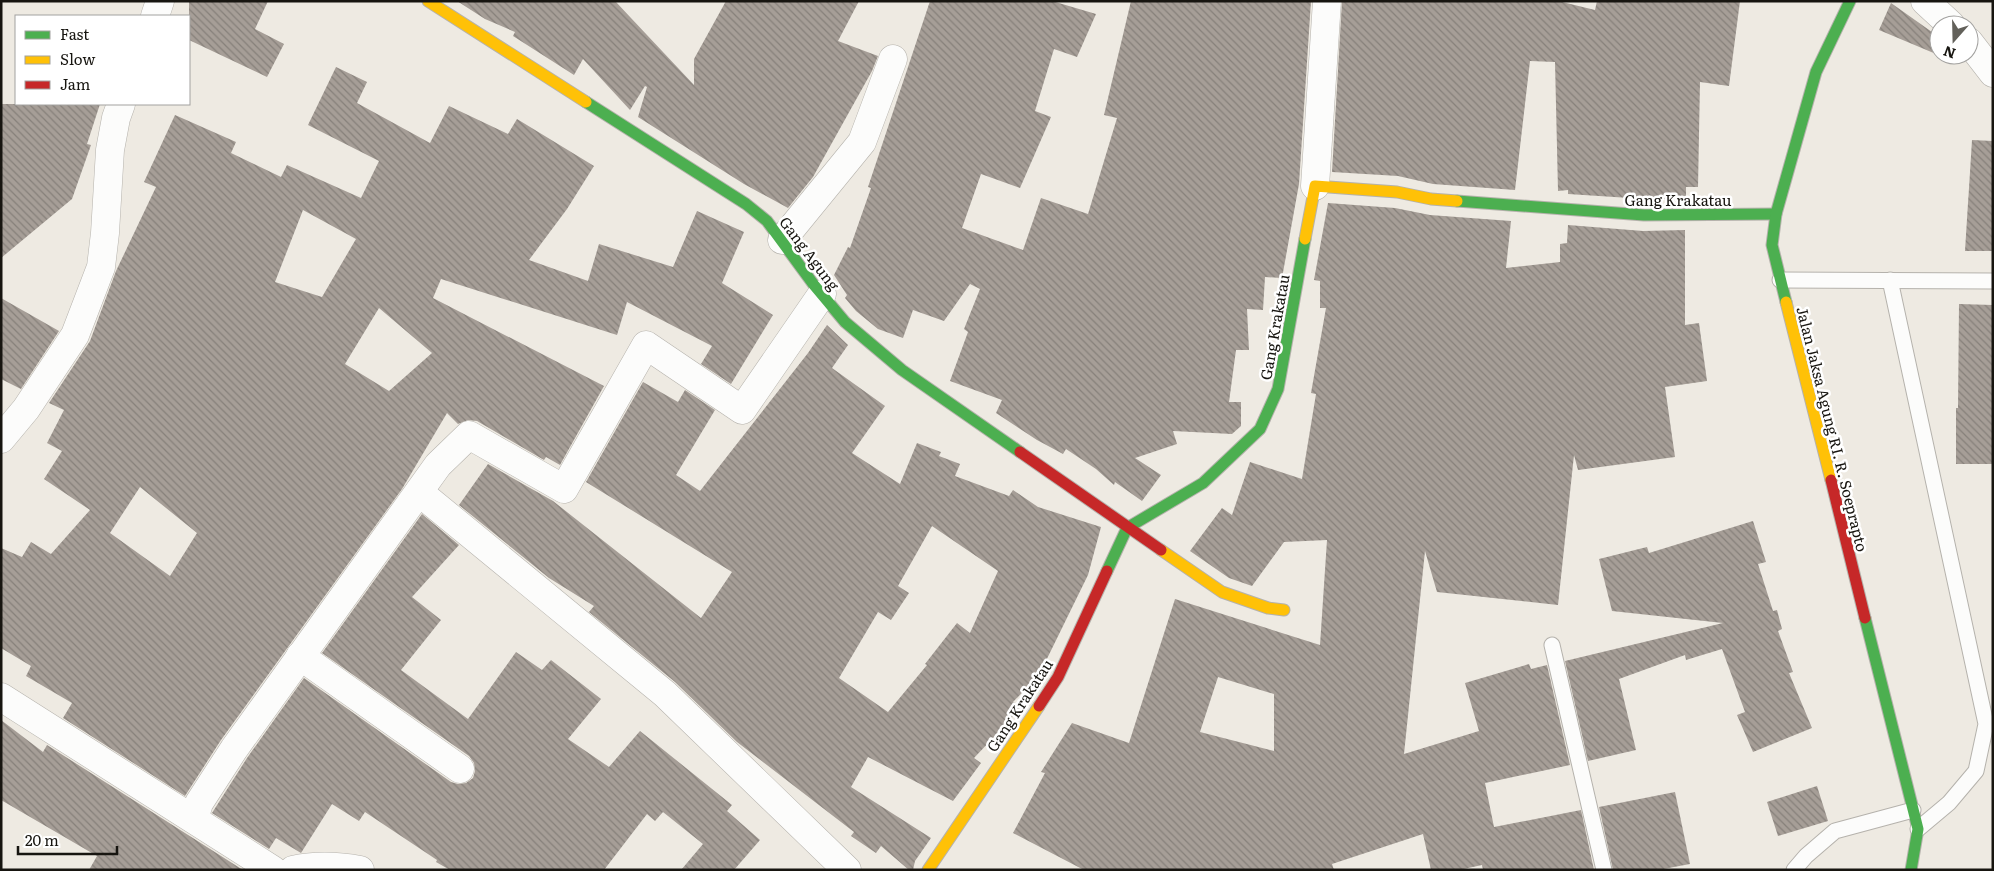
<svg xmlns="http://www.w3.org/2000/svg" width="1994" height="871" viewBox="0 0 1994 871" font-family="Literata,serif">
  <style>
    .building { fill: url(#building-back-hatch); fill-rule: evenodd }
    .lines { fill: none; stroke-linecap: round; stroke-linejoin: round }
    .lane-casing { stroke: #b5b2ac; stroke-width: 17 }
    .street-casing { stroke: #b5b2ac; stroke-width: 29 }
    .fast-casing { stroke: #b5b2ac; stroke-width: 13 }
    .slow-casing { stroke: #b5b2ac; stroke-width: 13 }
    .jam-casing { stroke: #b5b2ac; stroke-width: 13 }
    .lane { stroke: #fcfcfb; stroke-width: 15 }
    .street { stroke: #fcfcfb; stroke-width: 28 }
    .fast { stroke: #4caf50; stroke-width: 11 }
    .slow { stroke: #ffc107; stroke-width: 11 }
    .jam { stroke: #c62828; stroke-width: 11 }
    .labels { text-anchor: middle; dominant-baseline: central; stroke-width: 5; stroke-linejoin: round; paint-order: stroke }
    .street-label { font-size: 15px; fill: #171510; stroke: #fff }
  </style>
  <defs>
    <pattern id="building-back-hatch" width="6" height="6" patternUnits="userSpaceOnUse" patternTransform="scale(1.25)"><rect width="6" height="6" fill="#a69e97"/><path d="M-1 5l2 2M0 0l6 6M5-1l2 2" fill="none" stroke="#86807a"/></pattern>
  </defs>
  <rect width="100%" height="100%" fill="#eeeae2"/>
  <g class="building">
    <path d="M189,1H268L255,29L284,44L267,77L189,40Z"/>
    <path d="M457,1H615L694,85V59L726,1H859L838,41L878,56L872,71L813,177L788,208L744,184L638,117L647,87L645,86L630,110L583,59L574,75L513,36L515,32L485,19Z"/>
    <path d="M930,1H1052L1096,14L1077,57L1054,49L1035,111L1051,117L1020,188L981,174L962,228L1023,250L1041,198L1088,214L1117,118L1104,115L1131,1H1311L1299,184L1282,278L1265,277L1263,310L1247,309L1249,350H1236L1229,402H1241V426L1232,434L1173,431L1177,444L1135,458L1161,475L1142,501L1115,482L1114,485L1096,469L1066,449L1063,454L1037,440L996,413L1002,400L950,381L968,332L964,329L980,289L970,284L944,321L913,310L903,338L878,329L856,311L845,298L847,295L834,275L848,247L850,248L871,188L868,187Z"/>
    <path d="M1342,1H1558L1595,10L1597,1H1740L1729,86L1700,82L1698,187H1686V199H1645L1568,194V190L1558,191L1555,62L1530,61L1515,190L1433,184L1398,176L1332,172Z"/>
    <path d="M1891,3L1939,37V55H1959L1955,62L1879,30Z"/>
    <path d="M336,67L367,82L357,103L430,143L449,106L508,134L517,119L594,166L567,209L529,260L588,281L599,244L673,267L697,211L744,232L722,283L773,315L731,384L701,364L712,346L627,302L617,335L441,279L433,298L604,386L560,465L546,457L544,460L477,421L468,420L458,424L447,413L402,489L221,740L185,796L63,718L72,703L26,676L31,666L1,648V548L22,557L31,542L51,554L90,510L44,479L62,451L47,443L64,410L49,403L90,341L116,271L156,187L144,182L175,115L236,142L231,153L281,177L287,165L361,198L379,161L308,125ZM303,210L356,239L322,297L275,282ZM379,308L432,353L389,391L345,364ZM140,487L197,533L170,576L110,533Z"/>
    <path d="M1,104H100L87,144L91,145L72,199L1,258Z"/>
    <path d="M1972,140L1993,141V251H1965Z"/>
    <path d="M1328,203L1395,208L1430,215L1511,221L1506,268L1560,262V244L1567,243L1568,225L1643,231L1685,230V325L1699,323L1707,381L1665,387L1675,457L1578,470L1574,455L1558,605L1437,592L1425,551L1404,754L1479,731L1465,683L1529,664L1531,669L1547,665L1570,765L1485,783L1494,827L1581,810L1594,870H1483L1482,865L1459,870H1431L1423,834L1332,864L1334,870H1084L1013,833L1045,773L1041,772L1072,723L1129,743L1175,599L1320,645L1327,540L1284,542L1252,586L1229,578L1190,551L1222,508L1232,515L1250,462L1302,479L1316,394L1311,393L1326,308H1320V281L1314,280ZM1218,677L1274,694V751L1200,732Z"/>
    <path d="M1,298L59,331L21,389L1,379Z"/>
    <path d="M1959,304L1993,305V464H1956V408H1958Z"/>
    <path d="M827,325L848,345L832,368L885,406L852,453L900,484L917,443L941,452L939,456L960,464L955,476L1009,496L1013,490L1038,507L1101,527L1088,575L1039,675L1013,702L1021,705L1011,719L974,758L981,763L953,801L868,757L851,787L931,838L915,861L913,870H909L881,846L876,853L851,836L854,832L737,742L675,682L589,612L594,606L549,578L459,505L488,464L553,501L701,618L732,572L586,482L643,382L678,402L685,390L715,410L676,475L700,491L808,353ZM932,526L998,571L970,633L957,623L925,664L927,665L888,712L839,678L878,612L891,620L909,593L898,586Z"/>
    <path d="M422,514L459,545L412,597L441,620L401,670L468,719L516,652L542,670L551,660L601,699L568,739L609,767L640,731L732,805L727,811L760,840L734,870H681L703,844L663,812L655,821L647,814L604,870H450L436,862L437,860L365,812L359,821L332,804L301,853L276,838L269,849L212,813L247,758L304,678L451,782L458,784L466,783L473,778L475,771L474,763L469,756L322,653Z"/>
    <path d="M1753,521L1766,562L1758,564L1773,611L1777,610L1782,629L1778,631L1793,672L1789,673L1812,728L1753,752L1737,715L1745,712L1722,649L1686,660L1685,655L1619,679L1636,750L1588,761L1565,661L1723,623L1612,611L1599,559L1647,547L1649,553Z"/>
    <path d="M1,720L43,752L47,745L243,870H89L97,856L1,800Z"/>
    <path d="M1817,786L1828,821L1778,836L1767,802Z"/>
    <path d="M1675,792L1690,864L1658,870H1613L1599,807Z"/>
  </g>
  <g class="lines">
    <defs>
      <g id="lane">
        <path d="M1780,280L1993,281"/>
        <path d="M1890,280L1986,724L1976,771L1949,803L1918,829"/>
        <path d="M1552,645L1604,870"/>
        <path d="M1794,870L1806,856L1835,831L1913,810"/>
      </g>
      <g id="street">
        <path d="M1925,1L1951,25"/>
        <path d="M155,16L160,1"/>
        <path d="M1969,42L1993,73"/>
        <path d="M1315,186L1327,1"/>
        <path d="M782,240L862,142L893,59"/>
        <path d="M1,439L26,409L75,335L101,267L105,233L110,150L116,118L121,104"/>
        <path d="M419,492L665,694L847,870"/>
        <path d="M300,656L460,769"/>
        <path d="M1,697L273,870"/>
        <path d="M194,819L199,803L234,749L438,465L469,435L564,489L646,345L742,410L822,294"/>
        <path d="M293,870C315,865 338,866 360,870"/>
      </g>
      <g id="fast">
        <path d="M586,102L746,204L767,221L814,285L845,322L902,370L1020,452"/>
        <path d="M1457,201L1644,215L1776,214"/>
        <path d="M1786,302L1772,245L1776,214L1816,72L1850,1"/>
        <path d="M1107,571L1127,528L1203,483L1260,429L1278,389L1305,239"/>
        <path d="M1865,618L1918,829L1911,870"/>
      </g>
      <g id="slow">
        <path d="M428,1L586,102"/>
        <path d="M1305,239L1315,186L1397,192L1431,199L1457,201"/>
        <path d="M1786,302L1831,480"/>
        <path d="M1161,550L1222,592L1268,608L1284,610"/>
        <path d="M928,870L1039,706"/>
      </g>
      <g id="jam">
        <path d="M1020,452L1161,550"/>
        <path d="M1831,480L1865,618"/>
        <path d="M1039,706L1058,677L1107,571"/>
      </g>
    </defs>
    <use href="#lane" class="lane-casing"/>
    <use href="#street" class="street-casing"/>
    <use href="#fast" class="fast-casing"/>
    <use href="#slow" class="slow-casing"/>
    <use href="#jam" class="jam-casing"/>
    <use href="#lane" class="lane"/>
    <use href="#street" class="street"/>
    <use href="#fast" class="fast"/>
    <use href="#slow" class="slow"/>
    <use href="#jam" class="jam"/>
  </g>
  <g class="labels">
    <g class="street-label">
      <text x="1678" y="199">Gang Krakatau</text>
      <text transform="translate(810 253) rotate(53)">Gang Agung</text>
      <text transform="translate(1274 327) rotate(-80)">Gang Krakatau</text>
      <text transform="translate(1833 429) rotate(76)">Jalan Jaksa Agung RI. R. Soeprapto</text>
      <text transform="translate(1019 705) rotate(-57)">Gang Krakatau</text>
    </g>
  </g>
  <rect width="1994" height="871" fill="none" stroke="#171510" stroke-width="5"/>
  <rect x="15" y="15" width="175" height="90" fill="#ffffff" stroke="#a2a19f"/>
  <rect x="25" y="31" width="25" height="8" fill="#4caf50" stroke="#a2a19f"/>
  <text x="60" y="40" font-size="15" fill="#171510">Fast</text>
  <rect x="25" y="56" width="25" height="8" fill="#ffc107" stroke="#a2a19f"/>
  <text x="60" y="65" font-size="15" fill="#171510">Slow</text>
  <rect x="25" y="81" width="25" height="8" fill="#c62828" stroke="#a2a19f"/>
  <text x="60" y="90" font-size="15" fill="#171510">Jam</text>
  <g transform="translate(1954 40) rotate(200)"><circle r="24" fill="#ffffff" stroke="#a2a19f"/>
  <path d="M0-4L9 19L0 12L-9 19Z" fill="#62605a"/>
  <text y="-8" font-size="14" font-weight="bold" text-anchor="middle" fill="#171510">N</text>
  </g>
  <path d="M18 846v8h99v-8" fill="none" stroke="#171510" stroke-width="2.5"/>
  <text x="25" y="846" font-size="15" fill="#171510" stroke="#ffffff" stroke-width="4" paint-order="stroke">20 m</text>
</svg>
